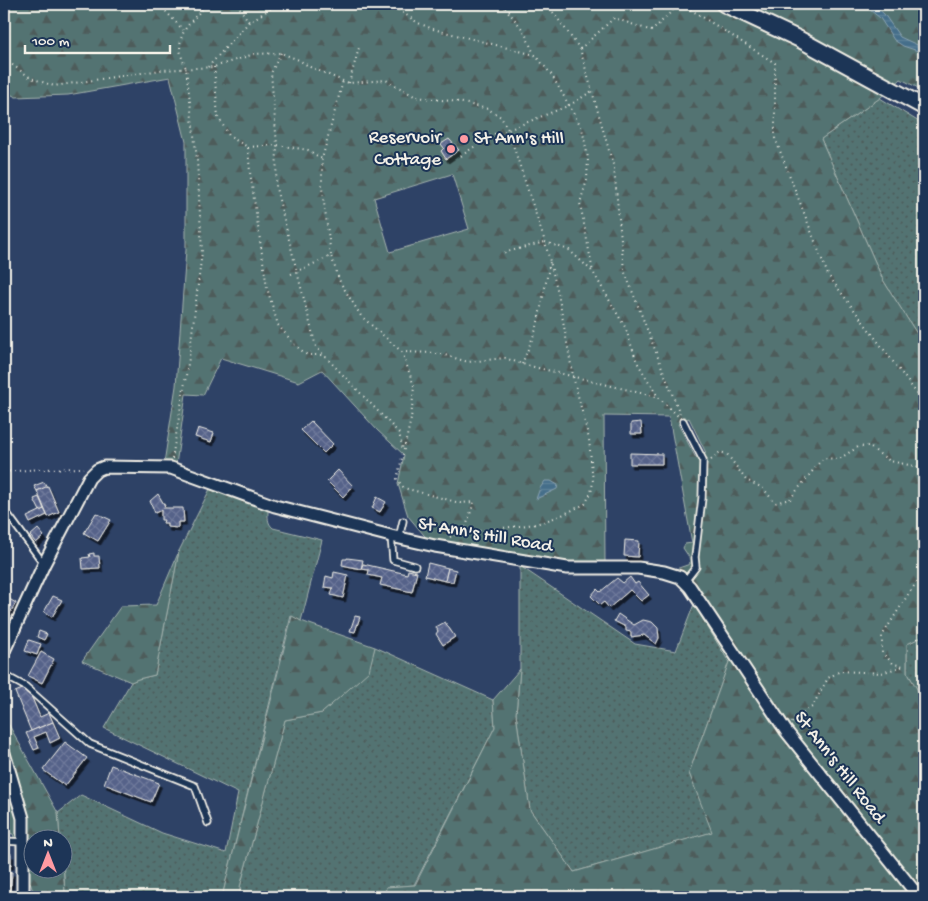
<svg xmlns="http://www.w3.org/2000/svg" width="928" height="901" viewBox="0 0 928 901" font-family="'Gochi Hand',sans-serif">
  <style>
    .grass { fill: url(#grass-dots); stroke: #a4b2ad }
    .forest { fill: url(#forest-firs); stroke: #a4b2ad; fill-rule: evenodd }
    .water { fill: url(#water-rules); stroke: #8aa2b0 }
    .building { fill: url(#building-cross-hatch); stroke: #f4f1e8; filter: url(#shadow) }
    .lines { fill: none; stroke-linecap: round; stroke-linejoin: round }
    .service-casing { stroke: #f4f1e8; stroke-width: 9 }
    .minor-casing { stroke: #f4f1e8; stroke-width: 15 }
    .secondary-casing { stroke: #f4f1e8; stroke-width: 19 }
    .path { stroke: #f4f1e8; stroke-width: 2; stroke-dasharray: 1 4; stroke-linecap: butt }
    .service { stroke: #1d3557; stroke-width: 5.5 }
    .minor { stroke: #1d3557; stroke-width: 11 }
    .secondary { stroke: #1d3557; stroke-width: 15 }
    .poi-dot { fill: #ff9aa2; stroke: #1d3557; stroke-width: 2 }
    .labels { text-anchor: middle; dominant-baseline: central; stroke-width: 4; stroke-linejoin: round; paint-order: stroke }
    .poi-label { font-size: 19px; fill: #f4f1e8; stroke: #1d3557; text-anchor: end }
    .street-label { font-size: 19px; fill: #f4f1e8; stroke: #1d3557 }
  </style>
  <defs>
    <pattern id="grass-dots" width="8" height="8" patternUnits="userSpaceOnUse" patternTransform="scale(1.25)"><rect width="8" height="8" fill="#537372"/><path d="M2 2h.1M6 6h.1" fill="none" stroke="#4e5b5a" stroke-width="1.8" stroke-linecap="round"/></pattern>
    <pattern id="forest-firs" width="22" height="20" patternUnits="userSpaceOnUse" patternTransform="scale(1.25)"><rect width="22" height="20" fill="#537372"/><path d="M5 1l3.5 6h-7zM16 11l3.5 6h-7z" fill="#4e5b5a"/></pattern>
    <pattern id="water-rules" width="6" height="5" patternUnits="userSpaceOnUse" patternTransform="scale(1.25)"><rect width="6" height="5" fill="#446e8a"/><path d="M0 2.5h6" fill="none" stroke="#60839a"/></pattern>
    <pattern id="building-cross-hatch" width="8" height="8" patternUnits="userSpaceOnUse" patternTransform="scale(1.25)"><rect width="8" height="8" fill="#556289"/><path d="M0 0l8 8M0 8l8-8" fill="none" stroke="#6e799a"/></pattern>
    <filter id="shadow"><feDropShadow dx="2.5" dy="4" stdDeviation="0" flood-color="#0009"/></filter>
  </defs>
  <rect width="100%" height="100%" fill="#2e4266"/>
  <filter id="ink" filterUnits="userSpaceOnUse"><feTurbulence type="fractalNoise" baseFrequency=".02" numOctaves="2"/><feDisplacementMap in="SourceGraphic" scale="10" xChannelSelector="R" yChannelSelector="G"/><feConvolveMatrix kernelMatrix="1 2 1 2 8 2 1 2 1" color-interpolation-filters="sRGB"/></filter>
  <g filter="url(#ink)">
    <g class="grass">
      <path d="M880,98L924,125V345L883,280L821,139Z"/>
      <path d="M211,487L268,509C268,517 267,523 273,528L322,540L301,621L291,616L222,897H67L65,894L62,838H60L58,813L81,795L162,833L226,853L238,793L104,728L131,682L138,679L155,675L179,551Z"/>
      <path d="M520,566L635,644L676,651L694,604L729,662L689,773L713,832L574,872L530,810L516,714L520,669Z"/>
      <path d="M924,636V696L920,694L907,672V644Z"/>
      <path d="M375,647L493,700L495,727L414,885L386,887L385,897H240V887L285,720L322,713L368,671Z"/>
    </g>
    <g class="forest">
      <path d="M4,4H924V91L901,79L880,98L821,139L883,280L924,345V636L907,644V672L920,694L924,696V897H385L386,887L415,885L495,727L493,700L520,669L516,714L530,810L574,872L712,832L689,773L729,662L673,570L690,564L689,557L683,548L685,544L692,543L669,417L604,416L605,564H567L429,541L408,516L398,484L404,455L377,430L322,370L299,382L221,358L203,395L186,394L176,465L164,463L176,386L186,250V142L170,77L68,95L16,97L4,91ZM452,174L469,229L390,252L374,198ZM689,418L706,453L696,458L678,424Z"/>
      <path d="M179,551L155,675L138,679L131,682L82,661L121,606L156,605Z"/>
      <path d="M292,616L301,621L375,647L369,671L322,713L285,720L240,887V897H222Z"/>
      <path d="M4,716L58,813L60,838H32V868H62L63,864L65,894L67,897H35L13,834L4,832Z"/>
    </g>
    <g class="water">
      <path d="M867,4H873L884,14L900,37L924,48V53L903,46L894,40L880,18L865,6Z"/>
      <path d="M545,481H551L558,485L557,489L536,499L540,488Z"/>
    </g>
    <g class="building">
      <path d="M449,139L459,150L446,159L441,151L444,148L441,144Z"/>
      <path d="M311,421L333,444L324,453L301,430Z"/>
      <path d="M641,422L642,434H631V423Z"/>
      <path d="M198,428L214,433L211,442L195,437Z"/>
      <path d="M630,453L662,454V464H630Z"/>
      <path d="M338,470L353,486L343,497L327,481Z"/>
      <path d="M44,482L47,487L37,491L34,486Z"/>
      <path d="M48,486L59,512L48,517L37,491Z"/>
      <path d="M158,494L165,506L163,508H183L184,522H178V528L167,527V523H163L164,520H161V510L155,513L150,501Z"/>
      <path d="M39,497L44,509L40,511L34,499Z"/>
      <path d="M377,497L386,502L380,512L372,508Z"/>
      <path d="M44,509L47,515L30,523L27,517Z"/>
      <path d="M96,513L111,520L98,541L84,533Z"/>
      <path d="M38,529L44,536L36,543L30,536Z"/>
      <path d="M625,540L639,541L638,557L624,556Z"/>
      <path d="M94,553V556H99L100,568L83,569L82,558L90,557L89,554Z"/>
      <path d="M347,558L363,560L361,569L342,565L343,559H347Z"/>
      <path d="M428,563L448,568L445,581L425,576Z"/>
      <path d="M363,564L407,574L408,570L417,572L412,592L380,585L382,578L368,575L369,570L361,569Z"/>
      <path d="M448,568L456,570L453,582L445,581Z"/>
      <path d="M334,572L348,575L343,598L331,595L333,588L324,587L326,576L333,578Z"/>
      <path d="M630,577L635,584L638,582L649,595L641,601L630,590L609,608L604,602L600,605L591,596L597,589L600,592L617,578L623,583Z"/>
      <path d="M4,596L16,603L10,613L4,609Z"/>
      <path d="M53,596L62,600L52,617L44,612Z"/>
      <path d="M618,614L634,625L643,620L652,622L658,628L659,638L656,644L644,635L631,637V632L626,631V627L614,621Z"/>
      <path d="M355,616L360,617L355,632L350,631Z"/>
      <path d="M445,622L455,637L443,645L436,634L438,631L436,627Z"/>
      <path d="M39,631L47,634L44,640L37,637Z"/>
      <path d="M29,640L41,644L37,655L25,651Z"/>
      <path d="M41,652L54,659L42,683L28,676Z"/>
      <path d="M25,688L30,693L40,717L49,713L53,722L31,731L15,692Z"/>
      <path d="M53,722L60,738L50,743L46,732L34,737L39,748L34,750L26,733Z"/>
      <path d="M65,742L87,758L65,786L43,770Z"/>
      <path d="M111,765L159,783L151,802L104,784Z"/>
      <rect x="4" y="854" width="7" height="11"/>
      <path d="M4,872H12L11,885H4Z"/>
    </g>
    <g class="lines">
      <defs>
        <g id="service">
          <path d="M683,421L703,460L702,498L695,557L696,567L685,581"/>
          <path d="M9,516L44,564"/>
          <path d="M391,536L393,560L415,566"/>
          <path d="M399,538L403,521"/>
          <path d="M4,675L26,687L90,744L195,786L208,823"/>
          <path d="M4,841L23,842"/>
        </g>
        <g id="minor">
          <path d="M4,651L44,564L89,478L97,470L104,467L171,468L275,506L391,536L435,546L567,568H638L664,572L680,577L690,587L786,731L919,897"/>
          <path d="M4,753L23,818V897"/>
        </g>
        <path id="secondary" d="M724,4L799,39L924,107"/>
      </defs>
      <use href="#service" class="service-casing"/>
      <use href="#minor" class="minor-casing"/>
      <use href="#secondary" class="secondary-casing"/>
      <g class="path">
        <path d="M159,4L183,30"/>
        <path d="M237,4L249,22"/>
        <path d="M390,4L418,23L433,29L535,55L551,74L582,128L588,158L587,180L580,203L593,272"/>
        <path d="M502,4L524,31L534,54"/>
        <path d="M547,4L580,49L614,168L624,270L680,414"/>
        <path d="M682,4L775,63V138L828,275L924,403"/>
        <path d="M580,49L614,18L652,31L679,4"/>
        <path d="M281,53L271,73L277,145L276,188L316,347L399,433L403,450"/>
        <path d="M4,59L31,78L54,86L161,70L214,67L254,54L281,53L299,60L310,67L343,81L349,83L386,80L416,97L459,102L488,109L501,117L508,130L545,242L569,250L593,272L625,327L637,362L658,397L678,416"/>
        <path d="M208,67L249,22L278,4"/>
        <path d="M214,67L218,117L230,137L248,147L250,172L267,288L278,325L295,345L307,355H323"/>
        <path d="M349,83L359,48"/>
        <path d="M248,147L277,145L308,150L322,159"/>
        <path d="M461,156L491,135L508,130L570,105L592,91"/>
        <path d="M331,255L322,188V159L343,81"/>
        <path d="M291,274L331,256L340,282L361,316L402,352L438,353L468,362L505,358L522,364L657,397"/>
        <path d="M402,352L414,386L411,419L397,479L404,488L460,503L474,502L464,533"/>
        <path d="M522,364L537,327L550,262"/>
        <path d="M172,459L189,358L202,252L197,160L186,68C171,37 187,26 207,4"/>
        <path d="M711,460L720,452L727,454L746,480L763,488L775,503L790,499L823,458L839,459L858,447L868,446L890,461L924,468"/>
        <path d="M4,472L40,469L84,468"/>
        <path d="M450,537L455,535L485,530L536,524L560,516L585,504L591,493L593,482L589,439L573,376L558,293L545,242L503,253"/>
        <path d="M792,723L795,718L812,707L828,678L840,671L881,673L904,666L894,664L882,653V636L909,593L924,572"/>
      </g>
      <use href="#service" class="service"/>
      <use href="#minor" class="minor"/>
      <use href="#secondary" class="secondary"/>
    </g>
  </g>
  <g class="poi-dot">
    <circle cx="464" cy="139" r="5"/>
    <circle cx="451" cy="149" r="5"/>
  </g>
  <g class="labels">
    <g class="poi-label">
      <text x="441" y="138">Reservoir<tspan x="441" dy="22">Cottage</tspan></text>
      <text x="474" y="139" text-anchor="start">St Ann's Hill</text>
    </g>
    <g class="street-label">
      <text transform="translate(485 536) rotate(10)">St Ann's Hill Road</text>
      <text transform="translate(839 768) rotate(52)">St Ann's Hill Road</text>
    </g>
  </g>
  <rect width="928" height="901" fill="none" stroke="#1d3557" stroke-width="20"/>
  <rect x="10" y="10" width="908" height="881" fill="none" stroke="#f4f1e8" stroke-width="2" filter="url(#ink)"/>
  <g transform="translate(48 854)"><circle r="24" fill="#1d3557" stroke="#738091"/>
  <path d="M0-4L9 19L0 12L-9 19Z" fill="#ff9aa2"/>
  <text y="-8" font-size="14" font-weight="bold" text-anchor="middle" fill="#f4f1e8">N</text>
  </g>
  <path d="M25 45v8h145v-8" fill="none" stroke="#f4f1e8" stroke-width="2.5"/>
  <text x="32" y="45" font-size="15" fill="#f4f1e8" stroke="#1d3557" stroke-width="4" paint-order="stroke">100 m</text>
</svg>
